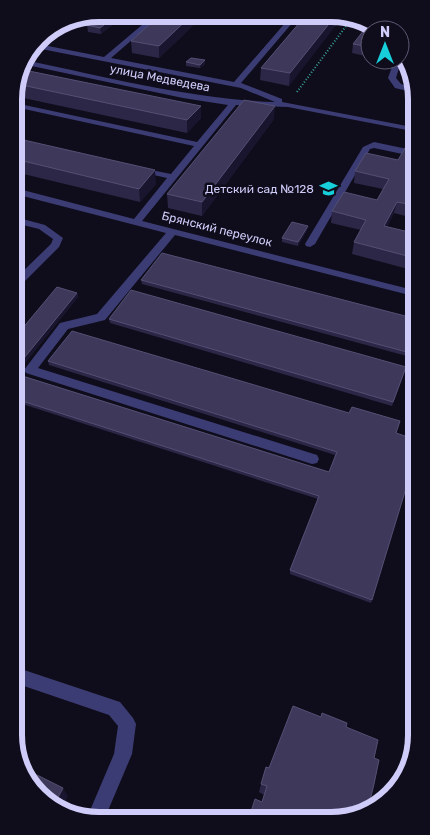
<svg xmlns="http://www.w3.org/2000/svg" width="430" height="835" viewBox="0 0 430 835" font-family="Rubik,sans-serif">
  <style>
    .lines { fill: none; stroke-linecap: round; stroke-linejoin: round }
    .path { stroke: #38a197; stroke-width: 2; stroke-dasharray: 1 2; stroke-linecap: butt }
    .minor { fill: #3c3c75; fill-rule: evenodd }
    .wall { fill: #2c2747 }
    .shaded-wall { fill: #19152e }
    .building { fill: #3e395b; stroke: #545074 }
    .labels { text-anchor: middle; dominant-baseline: central; stroke-width: 5; stroke-linejoin: round; paint-order: stroke }
    .far-street-label { font-size: 12px; fill: #cfccfa; stroke: #0f0d1b }
    .far-poi-label { font-size: 12px; fill: #cfccfa; stroke: #0f0d1b; text-anchor: end }
    .rim { fill: none; stroke: #cfccfa; stroke-width: 6 }
  </style>
  <rect width="100%" height="100%" fill="#0f0d1b"/>
  <g class="lines">
    <path class="path" d="M297,92L352,18"/>
    <g class="minor">
      <path d="M155,14H162L111,58L234,82L292,15H299L241,83L282,99V102L412,127V131L288,107L236,105L142,221L413,290V296L175,235L105,320L68,329L38,368L317,455L319,459L317,463L312,464L26,373L24,370L60,323L97,314L166,233L15,194V188L134,219L167,178L136,171V167L171,174L194,146L15,107V103L197,142L228,105L183,98L27,65L29,61C111,78 191,99 275,102L241,88L36,48L38,44L104,57Z"/>
      <path d="M405,62L408,66L399,68L396,78L401,84L412,88V92L395,88L388,78L393,64Z"/>
      <path d="M374,142L412,150V156L374,148L370,149L315,244L310,247L306,246L305,244L363,147Z"/>
      <path d="M15,217L45,225L63,238L59,247L20,286L16,287V278L51,244L53,239L39,229L15,223Z"/>
      <path d="M18,668L120,702L133,718L136,724L132,754L104,820H86L114,754L118,726L109,715L18,684Z"/>
    </g>
  </g>
  <g class="wall">
    <path d="M161,14H205L159,58L132,53L131,41Z"/>
    <path d="M306,15L289,86L260,80L261,68Z"/>
    <path d="M117,21L101,34L88,32L87,25Z"/>
    <path d="M370,30V57L352,53L353,44Z"/>
    <path d="M205,60V64L200,68L186,66V62Z"/>
    <path d="M24,70L201,118L187,133L14,96V89Z"/>
    <path d="M274,119L202,216L168,208L167,194Z"/>
    <path d="M15,138L156,184L140,202L15,172Z"/>
    <path d="M412,144V179L409,185L413,186V218L394,213L387,227L413,257L408,269L352,254L354,242L361,230L331,223L332,211L377,200L383,189L354,183L355,171L398,160Z"/>
    <path d="M307,230L298,246L282,242V238Z"/>
    <path d="M141,280L413,318L414,358L142,284Z"/>
    <path d="M413,292V305L409,304Z"/>
    <path d="M77,293L78,297L16,374L329,472L335,455L49,365L48,361L396,433L414,462L371,603L290,574V570L318,499L16,402V336Z"/>
    <path d="M109,319L405,371L392,406L110,323Z"/>
    <path d="M346,727L374,758L262,802L264,795L259,792L261,784L269,768Z"/>
  </g>
  <g class="shaded-wall">
    <path d="M193,14H205L159,58V46Z"/>
    <path d="M117,15V21L101,34L100,28Z"/>
    <path d="M336,15H344L289,86L290,73Z"/>
    <path d="M205,60V64L200,68V65Z"/>
    <path d="M201,106V118L187,133V120Z"/>
    <path d="M275,106L274,119L202,216V202Z"/>
    <path d="M155,170L156,184L140,202L139,189Z"/>
    <path d="M412,172V179L404,196L406,184Z"/>
    <path d="M397,202L394,213L382,238L384,226Z"/>
    <path d="M308,226L307,230L298,246V242Z"/>
    <path d="M413,252V257L408,269L411,257Z"/>
    <path d="M77,293L78,297L16,374V368Z"/>
    <path d="M63,788L68,796L62,809L54,805Z"/>
  </g>
  <g class="building">
    <path d="M102,14L117,15L100,28L87,25Z"/>
    <path d="M161,14H193L159,46L131,41Z"/>
    <path d="M306,15H336L290,73L261,68Z"/>
    <path d="M368,25L377,30H370V47L353,44Z"/>
    <path d="M191,58L205,60L200,65L186,62Z"/>
    <path d="M24,70L201,106L187,120L17,84Z"/>
    <path d="M244,100L275,106L202,202L167,194Z"/>
    <path d="M15,138L155,170L139,189L15,159Z"/>
    <path d="M408,143L412,144V172L406,184L413,186V205L397,202L384,226L413,233V252L411,257L354,242L366,220L332,211L344,192L377,200L389,179L355,171L366,153L398,160Z"/>
    <path d="M292,222L308,226L298,242L282,238Z"/>
    <path d="M162,253L413,318L414,354L141,280Z"/>
    <path d="M57,287L77,293L16,368V336Z"/>
    <path d="M131,290L406,367L393,402L109,319Z"/>
    <path d="M413,292V301L410,300Z"/>
    <path d="M72,331L349,413L352,407L400,421L396,433L411,438L414,430V462L372,600L290,570L319,496L16,399V374L329,472L337,452L48,361Z"/>
    <path d="M293,706L321,717L322,713L347,723L346,727L378,740L374,758L379,760L374,784L368,809L358,817L249,818L255,799L262,802L267,786L261,784L266,767L269,768Z"/>
    <path d="M21,767L63,788L54,805L43,800Z"/>
  </g>
  <defs>
    <symbol id="school-bare" viewBox="-9 -9 18 18"><path d="M0-5L7-2L0 1L-7-2ZM-4 1L0 2.5L4 1V4Q0 6-4 4Z" fill="#17cedb" stroke="#0f0d1b" stroke-width="2.5" paint-order="stroke"/></symbol>
  </defs>
  <g fill-rule="evenodd">
    <use href="#school-bare" x="316" y="176" width="25" height="25"/>
  </g>
  <g class="labels">
    <g class="far-street-label">
      <text transform="translate(160 78) rotate(11)">улица Медведева</text>
      <text transform="translate(217 229) rotate(14)">Брянский переулок</text>
    </g>
    <g class="far-poi-label">
      <text x="314" y="189">Детский сад №128</text>
    </g>
  </g>
  <path d="M0 0H430V835H0ZM99 22H331A77 77 0 0 1 408 99V735A77 77 0 0 1 331 812H99A77 77 0 0 1 22 735V99A77 77 0 0 1 99 22Z" fill="#0f0d1b" fill-rule="evenodd"/>
  <path class="rim" d="M99 22H331A77 77 0 0 1 408 99V735A77 77 0 0 1 331 812H99A77 77 0 0 1 22 735V99A77 77 0 0 1 99 22Z"/>
  <g transform="translate(385 45)"><circle r="24" fill="#0f0d1b" stroke="#5c5974"/>
  <path d="M0-4L9 19L0 12L-9 19Z" fill="#17cedb"/>
  <text y="-8" font-size="14" font-weight="bold" text-anchor="middle" fill="#cfccfa">N</text>
  </g>
</svg>
